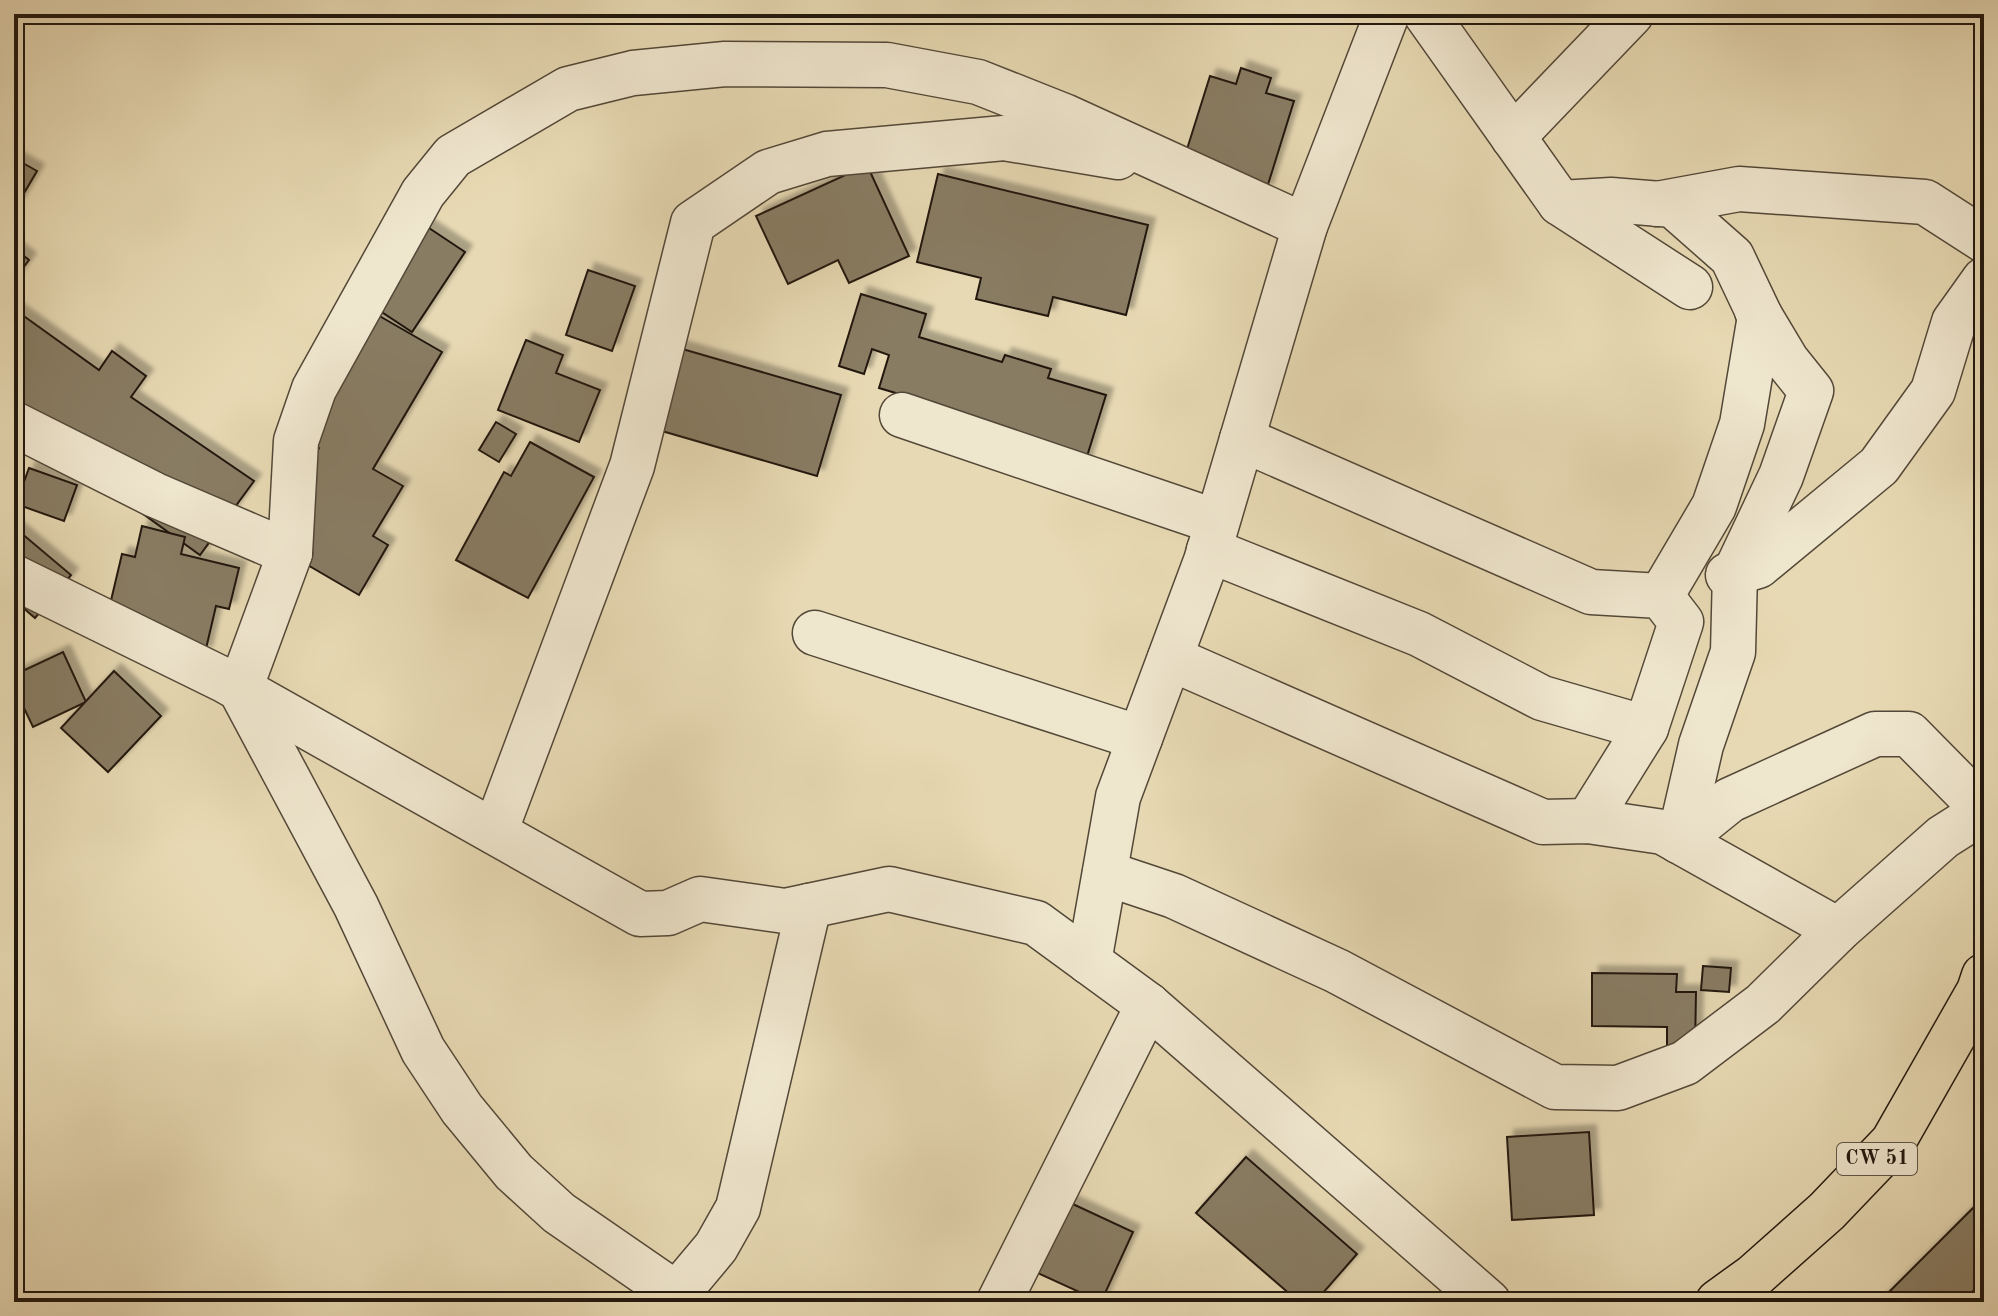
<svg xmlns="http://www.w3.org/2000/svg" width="1998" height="1316" viewBox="0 0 1998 1316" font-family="'Old Standard TT',serif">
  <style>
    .building { fill: #887c64; stroke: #22180f; stroke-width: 2; filter: url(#shadow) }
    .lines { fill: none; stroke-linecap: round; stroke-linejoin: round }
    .minor-casing { stroke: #534838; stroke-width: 47 }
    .major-casing { stroke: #22180f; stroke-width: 47 }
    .minor { stroke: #efe6ce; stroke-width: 44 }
    .major { stroke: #e7d9b3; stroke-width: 44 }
    .labels { text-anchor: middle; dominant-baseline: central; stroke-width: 6; stroke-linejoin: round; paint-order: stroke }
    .shield { fill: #efe6ce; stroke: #605648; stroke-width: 2 }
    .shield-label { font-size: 20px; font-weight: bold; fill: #22180f }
  </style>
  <defs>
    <filter id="shadow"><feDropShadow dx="7" dy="-7" stdDeviation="2" flood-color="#0004"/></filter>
  </defs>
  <rect width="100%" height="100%" fill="#e7d9b3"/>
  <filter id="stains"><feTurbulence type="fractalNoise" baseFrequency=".0025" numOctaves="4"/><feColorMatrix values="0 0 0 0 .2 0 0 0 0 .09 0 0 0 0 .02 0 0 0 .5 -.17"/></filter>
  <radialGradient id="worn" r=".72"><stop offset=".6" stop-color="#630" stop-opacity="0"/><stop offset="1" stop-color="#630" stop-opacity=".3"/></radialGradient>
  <g class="building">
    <path d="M1241,68L1271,78L1266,93L1294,101L1266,191L1182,165L1210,76L1236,84Z"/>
    <path d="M14,158L37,171L17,205L14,203Z"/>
    <path d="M867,165L909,256L849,283L838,260L788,284L756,216Z"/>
    <path d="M938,174L1148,225L1126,315L1053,297L1048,316L976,299L981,278L917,262Z"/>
    <path d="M414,218L465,252L412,332L362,299Z"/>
    <path d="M14,248L29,260L14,280Z"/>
    <path d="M588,270L635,286L612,351L566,335Z"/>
    <path d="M861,294L926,314L919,337L1002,362L1005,355L1051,369L1048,378L1106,395L1080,479L909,397L879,388L889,355L872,349L864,374L839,366Z"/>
    <path d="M14,309L99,370L112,351L146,376L131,397L254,481L200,555L14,421Z"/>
    <path d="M369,310L442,352L373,469L403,486L373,536L388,545L359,595L282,550L293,492L319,448L296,434Z"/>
    <path d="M526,340L563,355L556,373L600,390L579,442L498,410Z"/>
    <path d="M679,348L841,395L817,476L655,429Z"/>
    <path d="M496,422L516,434L499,462L479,450Z"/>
    <path d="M530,442L594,477L528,598L456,560L504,472L511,476Z"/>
    <path d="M29,468L77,485L64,521L16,504Z"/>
    <path d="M142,526L185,537L181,554L239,568L229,609L216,606L205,653L104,630L122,554L135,557Z"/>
    <path d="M14,527L71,575L35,618L14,600Z"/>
    <path d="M63,652L86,702L33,727L14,687V675Z"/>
    <path d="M114,671L161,716L108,772L61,728Z"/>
    <path d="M1703,966L1731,968L1729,992L1701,990Z"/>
    <path d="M1592,973L1677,974L1676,992H1696L1695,1049H1667V1027L1592,1026Z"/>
    <path d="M1589,1132L1594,1215L1512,1220L1507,1137Z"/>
    <path d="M1246,1157L1357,1254L1315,1302H1299L1196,1213Z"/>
    <path d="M1984,1197V1280L1962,1302H1879Z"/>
    <path d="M1062,1199L1133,1232L1101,1302L1029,1269Z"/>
  </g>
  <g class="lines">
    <defs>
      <g id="minor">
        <path d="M1426,14L1560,203L1690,287"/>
        <path d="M1513,137L1631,14"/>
        <path d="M1560,203L1611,200L1673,205L1732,257L1760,316L1742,424L1714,506L1661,596"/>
        <path d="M1657,204L1739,189L1925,202L1984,240"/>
        <path d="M902,415L1217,522"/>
        <path d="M14,424L155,495L290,553"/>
        <path d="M1242,439L1591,592L1661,596L1681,622L1646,728L1588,821"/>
        <path d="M1209,550L1419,634L1542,698L1646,728"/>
        <path d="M1728,575L1758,566L1879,466L1933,391L1954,322L1984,280"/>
        <path d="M14,577L226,681L640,914L668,913L700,899L785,911L889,889L1036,923L1148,1005L1488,1302"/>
        <path d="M815,633L1140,738"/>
        <path d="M1170,658L1543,822L1588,821L1663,832L1838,930"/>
        <path d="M495,832L632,466L693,223L768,172L827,154L1004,138L1118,157"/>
        <path d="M1679,841L1701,745L1733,652L1735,573L1781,476L1811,391L1787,361L1757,311"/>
        <path d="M1679,841L1730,800L1875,734H1909L1984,810"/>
        <path d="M1105,873L1174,896L1337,971L1555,1087L1618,1088L1685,1063L1763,1004L1838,930L1943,837L1984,811"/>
        <path d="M1089,962L1118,797L1206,561L1305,226L1387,14"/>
        <path d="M670,1302L716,1247L738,1208L809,906"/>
        <path d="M688,1302L559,1213L514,1172L462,1109L423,1050L356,906L240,689L290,553L296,441L314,389L423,193L453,156L568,89L633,73L725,64L887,65L978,82L1064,116L1305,226"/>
        <path d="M999,1302L1148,1005"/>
      </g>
      <path id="major" d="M1718,1302L1754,1276L1827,1211L1893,1142L1979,991L1984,976"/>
    </defs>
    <use href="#minor" class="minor-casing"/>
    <use href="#major" class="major-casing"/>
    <use href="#minor" class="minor"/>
    <use href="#major" class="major"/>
  </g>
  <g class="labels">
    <rect class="shield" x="1837" y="1143" width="80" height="32" rx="6"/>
    <g class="shield-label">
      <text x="1877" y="1159">CW 51</text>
    </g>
  </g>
  <rect width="1998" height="1316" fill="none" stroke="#e7d9b3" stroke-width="48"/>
  <rect x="16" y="16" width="1966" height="1284" fill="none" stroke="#22180f" stroke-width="4"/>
  <rect x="24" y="24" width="1950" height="1268" fill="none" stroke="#22180f" stroke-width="2"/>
  <rect width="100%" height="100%" filter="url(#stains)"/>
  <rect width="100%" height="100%" fill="url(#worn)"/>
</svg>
